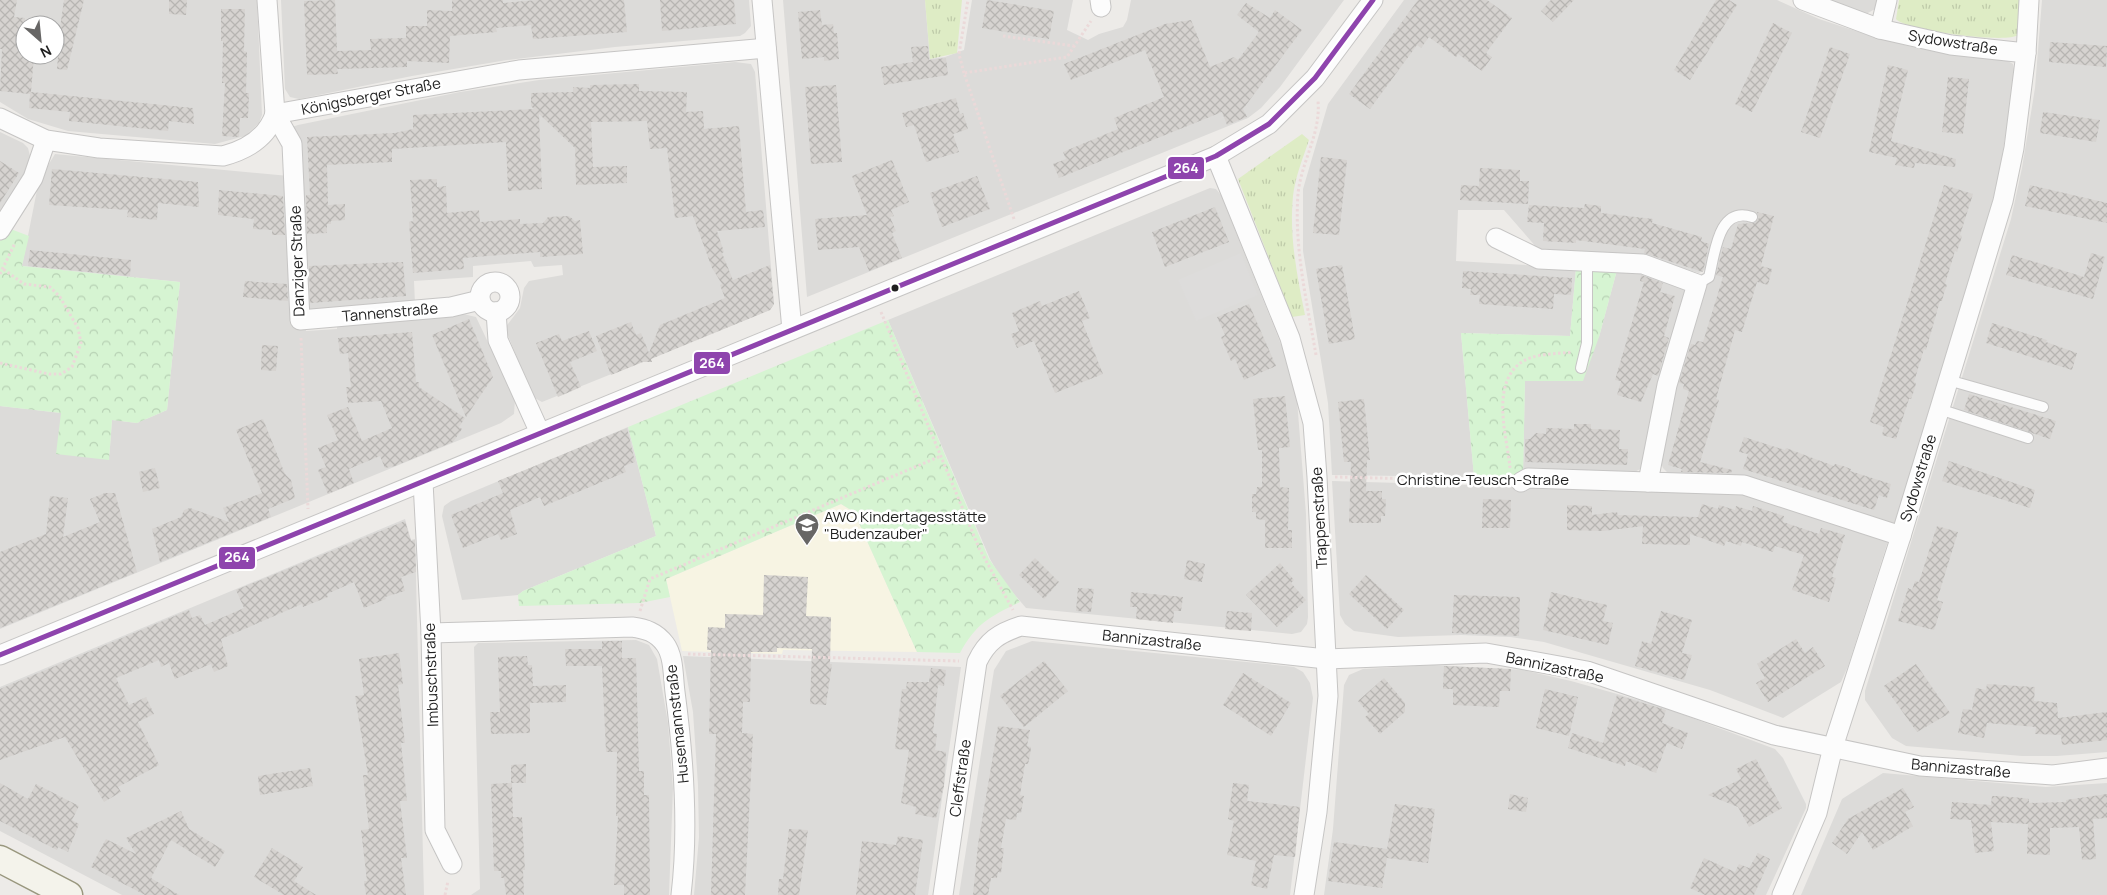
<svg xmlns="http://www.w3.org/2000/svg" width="2107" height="895" viewBox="0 0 2107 895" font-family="Manrope,sans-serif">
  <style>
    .residential { fill: #dcdbd9; fill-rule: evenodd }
    .education { fill: #f7f4e3 }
    .grass { fill: url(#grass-tufts) }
    .park { fill: url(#park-crowns) }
    .parking { fill: #dddcdb }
    .building { fill: url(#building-cross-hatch) }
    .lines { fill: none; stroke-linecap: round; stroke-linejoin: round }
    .lane-casing { stroke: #c6c5c4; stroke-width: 12 }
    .street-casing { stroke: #c6c5c4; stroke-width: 21 }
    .secondary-casing { stroke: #99977e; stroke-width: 29 }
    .path { stroke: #ebd9d9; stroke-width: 3; stroke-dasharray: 2.5 2.5; stroke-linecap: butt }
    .lane { stroke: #fcfcfc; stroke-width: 10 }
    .street { stroke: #fcfcfc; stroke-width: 19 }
    .secondary { stroke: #f4f3eb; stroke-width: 26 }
    .bus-1-casing { stroke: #fff; stroke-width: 9 }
    .bus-1 { stroke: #8e44ad; stroke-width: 5 }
    .bus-dot { fill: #1f1f1f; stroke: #fff; stroke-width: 2 }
    .labels { text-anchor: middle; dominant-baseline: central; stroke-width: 5; stroke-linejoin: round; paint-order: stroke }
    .street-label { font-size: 15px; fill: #1f1f1f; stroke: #fff }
    .poi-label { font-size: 15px; fill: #1f1f1f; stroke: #fff; text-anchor: start }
    .line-badge { stroke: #fff; stroke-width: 2 }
    .badge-label { font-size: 14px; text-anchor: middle; font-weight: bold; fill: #fff }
  </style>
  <defs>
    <pattern id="grass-tufts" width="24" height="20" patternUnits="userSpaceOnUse" patternTransform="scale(1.25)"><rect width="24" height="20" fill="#deecc5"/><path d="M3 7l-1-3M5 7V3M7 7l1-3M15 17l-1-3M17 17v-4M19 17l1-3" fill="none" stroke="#becaa9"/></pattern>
    <pattern id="park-crowns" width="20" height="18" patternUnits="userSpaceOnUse" patternTransform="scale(1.25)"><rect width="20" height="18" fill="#d6f4d2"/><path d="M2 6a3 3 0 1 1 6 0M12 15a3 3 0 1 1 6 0" fill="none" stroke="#b7d1b4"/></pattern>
    <pattern id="building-cross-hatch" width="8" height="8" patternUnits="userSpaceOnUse" patternTransform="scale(1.25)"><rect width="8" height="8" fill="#d6d3d0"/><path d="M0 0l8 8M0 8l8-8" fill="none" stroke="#b7b5b2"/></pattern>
  </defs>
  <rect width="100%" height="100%" fill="#edebe8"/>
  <g class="residential">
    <path d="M0,0H257L262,115L259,123L245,136L215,144L68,131L28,119L0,102ZM25,25H55V55H25Z"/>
    <path d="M281,0H749L751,26L745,33L740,36L615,47L507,60L412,76L299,99L290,97L285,89Z"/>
    <path d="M783,0H925L930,59L945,57L964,50L972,0H1073L1067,30L1088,40L1099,34L1123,27L1127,20L1131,0H1344L1280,87L1261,108L1248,118L807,297Z"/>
    <path d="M1404,0H1777L1819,19L1868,35L1912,47L2008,61L2013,64L2015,75L2001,163L1985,235L1894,525L1670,475L1663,468L1661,463L1675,390L1689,337L1725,232L1706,269L1699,273L1643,257L1543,250L1537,248L1504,210H1458L1456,261L1576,268L1570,336L1461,333L1474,477L1332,475L1328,403L1303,251V189L1328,104Z"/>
    <path d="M1823,0H1877L1875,9L1866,14Z"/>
    <path d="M2042,0H2107V752L2057,756H2022L1906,746L1892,738L1865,700V691L2011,219L2022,168L2035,88Z"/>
    <path d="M735,62L751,64L755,72L774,304L770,310L542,402L533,397L505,328L520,308L524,288L529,281L563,275L562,265L534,267L531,261L473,266V277L414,281L415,304L305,313L306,331L337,329V322L459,313L476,317L515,399L514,414L501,423L0,629V406L61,413L109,460L112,420L137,423L167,410L180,282L22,266L39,180L55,154L289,176L292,127L298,125L460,92L539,80Z"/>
    <path d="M0,132L23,143L28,148L30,156L26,177L0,218Z"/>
    <path d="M1210,188L1216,189L1221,195L1286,357L1297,400L1306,514L1308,617L1307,624L1301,632L1292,634L1026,608L1002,580L990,559L888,320Z"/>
    <path d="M1617,270L1641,272L1679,281L1687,291L1642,468L1631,474L1523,470L1525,381L1599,337Z"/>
    <path d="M628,427L656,536L523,591L518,595L462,600L442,516L444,506L451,501Z"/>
    <path d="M1332,481L1740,493L1888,541L1848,666L1841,682L1783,718L1710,690L1544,642L1510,637L1461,635L1398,637L1354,631L1345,624L1340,615Z"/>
    <path d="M405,519L411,540L415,539L424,895H122L0,831V687Z"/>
    <path d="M636,640L649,645L657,659L668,723L673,788L669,895H471L480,889L474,647L478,643Z"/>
    <path d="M1032,641L1286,666L1294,667L1303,672L1310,683L1313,698L1290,895H959L994,670L1006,651Z"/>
    <path d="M683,656L961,667L928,895H694L699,837L698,785L693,712Z"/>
    <path d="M1433,665L1523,670L1571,681L1660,706L1775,749L1783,758L1806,804V808L1766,895H1324L1333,829L1344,685L1349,675L1363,669Z"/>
    <path d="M1883,773L2046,787L2107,783V895H1801L1842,799Z"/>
  </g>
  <path class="education" d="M841,504L854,512L917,652L783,650L782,654L682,651L666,579Z"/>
  <g class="grass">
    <path d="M925,0H962L957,53L930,59Z"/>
    <path d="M1899,0H2022L2018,35C2006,44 1904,30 1896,19Z"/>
    <path d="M1302,134L1309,140C1303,158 1295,177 1293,196C1289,235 1297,276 1305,315L1292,317L1238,179Z"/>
  </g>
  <g class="park">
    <path d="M8,228L29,236L22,266L180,282L167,410L137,423L112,420L109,460L56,454L61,413L0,406V241Z"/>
    <path d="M1576,268L1617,270L1599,337L1583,381H1525L1523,479L1474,477L1461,333L1570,336Z"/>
    <path d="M888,320L989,559L1020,602C991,616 976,623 960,653L917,652L854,512L841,504L666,579L670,597L640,603L519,606L518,595L523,591L656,536L628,427Z"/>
  </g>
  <path class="parking" d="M1241,253L1258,295L1196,321L1178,280Z"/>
  <g class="building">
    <path d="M0,0H17L14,17L25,18V55H34L31,92L193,108L194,124L169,121L168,131L69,121L70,112L29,108L30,94L0,91L2,49H0Z"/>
    <path d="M64,0H84L67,70L57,69L58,56H56Z"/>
    <path d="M169,0H187L186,15L169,14Z"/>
    <path d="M335,0L337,51L371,50L370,39L406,38V26H427V10L452,11V0H503V3L537,0H624L627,32L533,39L531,25L496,28L497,32L450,36L449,63L407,61V67L337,69L338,74L307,75L304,1Z"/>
    <path d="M660,0H734L736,24L662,31Z"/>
    <path d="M987,0L1054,11L1049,39L982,28Z"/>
    <path d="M1418,0H1487L1512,18L1486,53L1492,57L1482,71L1458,54L1456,57L1429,37L1421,48L1417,45L1370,109L1349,94Z"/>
    <path d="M1551,0H1574L1553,22L1541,11Z"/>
    <path d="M1716,0H1729L1737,5L1690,80L1674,70Z"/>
    <path d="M1246,3L1270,18L1275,10L1302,30L1243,109L1247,117L1227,125L1222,112L1059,178L1053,164L1066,159L1063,152L1118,129L1114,118L1164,97L1145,50L1071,80L1064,64L1165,24L1191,20L1210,67L1234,57L1238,60L1259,32L1237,15Z"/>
    <path d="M221,9H245L244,51L247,52L246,93H249L248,118H240L239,137L222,136L225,83H222L223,41H221Z"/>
    <path d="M820,10L822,25L833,24L834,33H837L839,59L824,61V57L802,59L798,12Z"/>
    <path d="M1773,23L1792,33L1752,112L1735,104Z"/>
    <path d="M2050,42L2107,46L2106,67L2049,62Z"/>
    <path d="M928,46L929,60L946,58L948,75L884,85L881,67L913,62L911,47Z"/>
    <path d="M1830,47L1850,54L1820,138L1801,132Z"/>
    <path d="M1888,65L1908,70L1891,141L1956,159L1955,167L1915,163L1914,168L1895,165L1897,158L1869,152Z"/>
    <path d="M1948,77L1969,79L1963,134L1942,132Z"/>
    <path d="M639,84V91L687,92L686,112L703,111L704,129L739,126L746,212L763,210L765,227L717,231L724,252L722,253L733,280L770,265L774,304L770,310L651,359L652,362H643L611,375L596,336L631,322L636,335L641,333L649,353L660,325L725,298L720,285L722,284L712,268L693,216L675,218L667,148L650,149L647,121L591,122L593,167L627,166V183L576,185L575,148L539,114L542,189L508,191L506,142L392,149V162L327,165L328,205L345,204V220L331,221V224H327V233L307,234L306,195H310L307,137L395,133L413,129V115L534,109L531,106V93L573,92V87L590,88V85Z"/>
    <path d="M836,85L842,162L811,164L805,87Z"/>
    <path d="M956,98L960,114L963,113L968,129L953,134L959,152L926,162L914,125L906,127L902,113Z"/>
    <path d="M2043,112L2100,120L2096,142L2040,133Z"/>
    <path d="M1321,157L1347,160L1339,235L1313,233Z"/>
    <path d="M892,160L909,202L891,210L894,216L890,217L896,231L892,233L902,258L869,271L859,247L818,250L815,219L867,215L852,176Z"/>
    <path d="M0,161L19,173L0,203Z"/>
    <path d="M1480,168L1520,170V181H1529L1528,204L1460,200L1461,185L1479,186Z"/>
    <path d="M52,169L198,182L199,207L158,203L157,220L127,217L128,210L49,205Z"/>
    <path d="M977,176L990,209L942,227L930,193Z"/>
    <path d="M437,179V187L446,186L447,213L479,210L480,222L520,219V224L543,223L548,217L569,216L575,221L580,220L583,254L540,257V252L463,258L464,269L413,273L409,222L413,221L410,180Z"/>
    <path d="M1944,185L1973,194L1960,235L1962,236L1957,252L1955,251L1945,284L1947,285L1944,293L1942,301H1940L1926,350L1924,349L1914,382L1916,383L1914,391L1911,399H1909L1896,439L1882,435L1884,427L1870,422Z"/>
    <path d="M2030,185L2107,203V223L2025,206Z"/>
    <path d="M219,190L283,196L285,235H272V230L253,229L254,219L218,215Z"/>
    <path d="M1585,204L1601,206V213L1653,219L1652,223L1702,237L1701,241L1709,244L1703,272L1644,253L1645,249L1576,240V243L1543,241L1544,223L1527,222L1529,205L1584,208Z"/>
    <path d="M1215,207L1229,242L1165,267L1152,232Z"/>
    <path d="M1757,212L1774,216L1761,266L1772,269L1768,285L1757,282L1742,332L1735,330L1716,399L1719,400L1700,462L1732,470L1731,473L1681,472L1682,469L1668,465L1689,391L1683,389L1684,384L1679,383L1691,344L1695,345L1697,341L1703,342L1723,277L1716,275L1723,247L1731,249L1738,224L1755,223L1759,218Z"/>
    <path d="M30,250L131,260L130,276L28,266Z"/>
    <path d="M2091,253L2105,257L2093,299L2006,275L2012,255L2084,277Z"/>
    <path d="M403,262L406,296L310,303L309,266Z"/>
    <path d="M1342,265L1355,339L1329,344L1316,269Z"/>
    <path d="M1463,271L1572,278L1571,295L1554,294L1553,309L1479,304L1480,295H1470L1471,289L1462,288Z"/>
    <path d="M1641,275L1663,283L1660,292L1675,296L1664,336L1669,338L1658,376L1653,374L1641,402L1617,395L1621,381L1615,380L1644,282L1640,281Z"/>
    <path d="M245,281L287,284L288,301L243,297Z"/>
    <path d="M1079,291L1090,318L1082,321L1103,374L1055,393L1034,341L1017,348L1011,334L1019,331L1012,313L1040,301L1042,306Z"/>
    <path d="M1249,304L1276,366L1244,380L1235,359L1231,361L1221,337L1225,335L1217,317Z"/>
    <path d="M469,319L493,377L466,417L432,335Z"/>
    <path d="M1992,323L2047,340L2046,342L2077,353L2072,370L1986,343Z"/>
    <path d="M589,331L597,351L570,362L581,387L558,397L536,343L559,334L562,341Z"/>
    <path d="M412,332L416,382H419V387L465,418L459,427L462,429L453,442L395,466L385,468L380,456L349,469L354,483L328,494L318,470L326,467L318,448L338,440L327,415L348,407L362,441L392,428L381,401L348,403L346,387H351L348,353L340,354L338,338Z"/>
    <path d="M262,345L278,346L276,371L261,370Z"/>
    <path d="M1969,394L2056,421L2050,439L1964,410Z"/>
    <path d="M1285,396L1290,447L1279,448L1280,487L1289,488L1288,530H1292V548H1265V520L1256,519V512H1252V494H1256L1257,487H1262V450H1258L1253,399Z"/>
    <path d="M1364,399L1370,460H1367L1366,491H1382V499H1386L1385,516H1381V523H1349L1351,462H1344L1338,402Z"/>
    <path d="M263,419L285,474L291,480L295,498L268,509L271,517L160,562L152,529L181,517L184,510L190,508L229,522L223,508L262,493L236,430Z"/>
    <path d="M1574,424H1591V429L1620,430L1619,449H1628L1627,465L1525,462V439H1530L1536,433L1546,434V428L1574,429Z"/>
    <path d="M627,428L635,462L624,466L626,472L544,506L540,497L510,510L517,534L501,540L498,534L463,548L451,515L503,493L498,481Z"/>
    <path d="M1744,437L1785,450L1786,448L1834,466L1835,464L1843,466L1851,469L1850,471L1891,484L1887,498L1879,495L1874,510L1743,469L1748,454L1739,452Z"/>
    <path d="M1949,461L2035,490L2030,508L1942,481Z"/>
    <path d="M155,468L160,488L143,492L139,472Z"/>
    <path d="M105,493H115L137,572L0,628V552L46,534L50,496L68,498L63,537L100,522L90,499Z"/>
    <path d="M1483,499L1511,500L1510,528H1482Z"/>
    <path d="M1702,504L1718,509L1719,505L1735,510L1736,506L1752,511L1753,506L1784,516L1783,522L1819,534L1821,528L1845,535L1832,577L1836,578L1829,602L1792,590L1804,555L1775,546L1773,552L1742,542L1741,546L1726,541L1724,546L1690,534V545L1642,544L1643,526L1603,531L1567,530V505L1592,506V515L1617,512L1618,515L1698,517Z"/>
    <path d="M405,521L411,541L415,540L416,572L401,577L405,591L385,597L386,599L364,608L354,582L327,594L328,597L303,607L302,604L221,639L228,666L214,672L211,664L175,679L169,663L161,667L159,660L116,678L129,705L146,697L154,714L138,722L159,765L118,787L121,792L104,802L65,737L0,760V689L189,610L192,618L200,615L205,625L244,608L236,590Z"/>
    <path d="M1937,526L1958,532L1937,600L1943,602L1934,630L1898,621L1908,588L1912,590L1915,581L1919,582Z"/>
    <path d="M1035,558L1059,582L1044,599L1019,575Z"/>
    <path d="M1187,560L1205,564L1202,582L1184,579Z"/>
    <path d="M1280,563L1294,580L1291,583L1306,600L1277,627L1246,595Z"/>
    <path d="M764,575L808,577L806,616L831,617L830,664H832L826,705L810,704L812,649L777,648V652H751L750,702H743L742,733L753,734L745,895H711L716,734H709L711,650H707L708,627L725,628V614L763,615Z"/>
    <path d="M1366,575L1404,610L1387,629L1349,594Z"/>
    <path d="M1078,588L1094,589L1091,612L1076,611Z"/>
    <path d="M1131,592L1183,597L1181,611H1174L1173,623L1136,619L1137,607H1130Z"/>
    <path d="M1551,592L1607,605L1603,621L1613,623L1608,645L1543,630Z"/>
    <path d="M1454,595L1520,597L1519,636L1452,633Z"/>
    <path d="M1227,611L1252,613L1251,631L1225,629Z"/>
    <path d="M1661,611L1692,620L1682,653L1692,655L1684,680L1635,666L1642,641L1651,644Z"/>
    <path d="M1796,639L1805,653L1813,647L1825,666L1768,702L1756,683L1765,678L1757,664Z"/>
    <path d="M602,641H622V658H636L639,771H644V795H649L650,895H624V885H614L618,816H616L617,752H606L602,666H566L565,649H602Z"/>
    <path d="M399,653L403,684L398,685L405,743H401L407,801H400L407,858H401L406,895H366L364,881H367L361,830L369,829L363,775H368L355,696L364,695L359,659Z"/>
    <path d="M527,656L528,665H532L533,686L566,685V702L530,703V733L491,734L490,712H500L498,657Z"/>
    <path d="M1044,661L1068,691L1024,727L1000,696Z"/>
    <path d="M1916,664L1950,713L1917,732L1884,686Z"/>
    <path d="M1444,666L1511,669L1510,691H1500L1499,707L1453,705V689H1443Z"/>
    <path d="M931,668L946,670L944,686L938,685L933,733L937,734L935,750L946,752L944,786L936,818L915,814L916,807L901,803L909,750L895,749L902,689H906L907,682H929Z"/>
    <path d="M1243,673L1291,703L1271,736L1223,705Z"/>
    <path d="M1384,678L1405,703V712L1380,734L1365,717L1369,714L1358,701Z"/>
    <path d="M1987,684L2035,687L2034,701L2057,703L2058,718L2107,712V740L2062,745L2061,735L2035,734L2036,727L1987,723L1984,738L1958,733L1963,709L1972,710L1976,688L1986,690Z"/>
    <path d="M1545,689L1578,697L1569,736L1536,728Z"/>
    <path d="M1617,695L1666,710L1662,723L1688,733L1682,749L1667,743L1656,773L1626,761L1625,766L1568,748L1572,733L1603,743Z"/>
    <path d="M998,726L1030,730L1027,746L1031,747L1030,756L1028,764H1025L1020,795L1024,796L1021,813H1017L1016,820L1006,819L1001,848H1004L1001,873L998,872L997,878H991L988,895H973L978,844Z"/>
    <path d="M1756,759L1782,808L1749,827L1738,807L1708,795L1741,779L1736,769Z"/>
    <path d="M526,764V783H511V765Z"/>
    <path d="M310,768L313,786L260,795L258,776Z"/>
    <path d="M0,783L28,799L36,784L79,806L72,820L79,824L68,852L58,847L57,850L0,821Z"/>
    <path d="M512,783L513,817H522L525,870H523L524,895H506L504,878H501V871H494L491,784Z"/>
    <path d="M1233,783L1249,785L1247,801L1300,807L1295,857L1274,855L1267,889L1251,885L1256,861L1227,855L1234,821L1228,819Z"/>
    <path d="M1903,788L1914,807L1905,812L1913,826L1873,850L1862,832L1847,854L1832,843L1848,819Z"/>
    <path d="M1510,794L1528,798L1526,812L1508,809Z"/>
    <path d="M2107,794V818L2093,819L2096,859L2082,860L2079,827L2050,828V855L2027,854L2028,824L1991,822L1994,851L1975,853L1971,820L1950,819L1952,802L1991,805L1992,796H1998L2023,798L2029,799V803L2066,802V800Z"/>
    <path d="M1395,804L1435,809L1428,863L1387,858L1382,888L1328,881L1334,842L1387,849Z"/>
    <path d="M181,811L189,829L225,851L215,867L171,840L151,878L179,895H145L91,867L106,839L136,854L126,838Z"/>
    <path d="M789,829L808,830L799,895H778L779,879H783Z"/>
    <path d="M898,836L923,840L915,895H856L862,841L896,845Z"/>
    <path d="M272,848L303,867L294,881L316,895H284L254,877Z"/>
    <path d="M1758,853L1770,859L1754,895H1705L1690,888L1704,858L1735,872L1739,864L1749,868Z"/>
  </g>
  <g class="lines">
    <defs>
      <g id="lane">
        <path d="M1697,284L1709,277C1715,253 1718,206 1752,217"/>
        <path d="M1581,368L1587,343V261"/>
        <path d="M1948,380L2043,407"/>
        <path d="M1939,409L2028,438"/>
      </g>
      <g id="street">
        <path d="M267,0L275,114L292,144L300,320L451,307L480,300"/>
        <path d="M762,0L792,330"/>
        <path d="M1100,0L1101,7"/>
        <path d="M1880,29L1887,0"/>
        <path d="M2026,53L2029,0"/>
        <path d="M275,114L519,70L766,48"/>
        <path d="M0,118L46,140L99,148L223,156C246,150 267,138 275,114"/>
        <path d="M1216,156L1290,338L1313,423L1317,477L1328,696L1317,812L1304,895"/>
        <path d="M0,230L33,178L46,140"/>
        <path d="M1496,238L1539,259L1643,264L1697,284L1667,385L1648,482L1744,485L1901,536"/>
        <circle cx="495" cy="297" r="15"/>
        <path d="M496,312L498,340L540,433"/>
        <path d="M423,482L431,633L435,830L452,864"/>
        <path d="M1521,482L1528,478L1648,482"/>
        <path d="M431,633L632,627C646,629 656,632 665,644C674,656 673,677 675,692C684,759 689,828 681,895"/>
        <path d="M0,655L1216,156L1269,124L1315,78L1373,0"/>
        <path d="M943,895L977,662C987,641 999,633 1021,626L1326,659L1486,653L1587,671L1774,735L1920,766L2053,775L2107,768"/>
        <path d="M1782,895L1817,813L1833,747L1901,536L2003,201L2014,148L2026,53L1951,45L1880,29L1803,0"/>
      </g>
      <path id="secondary" d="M0,859L69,895"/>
    </defs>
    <use href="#lane" class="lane-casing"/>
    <use href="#street" class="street-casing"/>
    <use href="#secondary" class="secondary-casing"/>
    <g class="path">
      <path d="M1003,36L1074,46"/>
      <path d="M964,73L959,54L968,0"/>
      <path d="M1014,219L964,73L1067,57L1091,21"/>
      <path d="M0,274L15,243"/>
      <path d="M881,312L979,548L1013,610"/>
      <path d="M301,338L308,509"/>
      <path d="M1316,355C1307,302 1294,248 1298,194C1301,162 1321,134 1318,101"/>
      <path d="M0,363L49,374H61L72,367L81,343L78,328L60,297L50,287L24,284L3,269"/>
      <path d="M1510,468C1507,437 1491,387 1519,364C1532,353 1557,354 1572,352"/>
      <path d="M1335,477L1504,481"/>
      <path d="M640,611L650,579L941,456"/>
      <path d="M688,654L959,661"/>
      <path d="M445,895L448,881"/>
    </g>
    <use href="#lane" class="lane"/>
    <use href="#street" class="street"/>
    <use href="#secondary" class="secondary"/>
    <defs>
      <path id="bus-1" d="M0,655L1216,156L1269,124L1315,78L1373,0"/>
    </defs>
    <use href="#bus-1" class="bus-1-casing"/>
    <use href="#bus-1" class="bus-1"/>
  </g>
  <defs>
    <symbol id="school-pin" viewBox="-11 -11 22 30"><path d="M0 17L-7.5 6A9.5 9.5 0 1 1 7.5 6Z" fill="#676665" stroke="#fff"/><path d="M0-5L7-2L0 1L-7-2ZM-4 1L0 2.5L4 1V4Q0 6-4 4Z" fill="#fff"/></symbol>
  </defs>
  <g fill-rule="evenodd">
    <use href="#school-pin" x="793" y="511" width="28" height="38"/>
  </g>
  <circle class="bus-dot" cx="895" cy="288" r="4.5"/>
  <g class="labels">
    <g class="street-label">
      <text transform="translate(1953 42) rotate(9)">Sydowstraße</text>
      <text transform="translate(371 96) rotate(-11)">Königsberger Straße</text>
      <text transform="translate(297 261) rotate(-92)">Danziger Straße</text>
      <text transform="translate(390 312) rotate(-5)">Tannenstraße</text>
      <text transform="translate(1918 478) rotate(-73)">Sydowstraße</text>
      <text x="1483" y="479">Christine-Teusch-Straße</text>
      <text transform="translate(1319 518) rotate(-93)">Trappenstraße</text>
      <text transform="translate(1152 640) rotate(6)">Bannizastraße</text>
      <text transform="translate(1555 667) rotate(12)">Bannizastraße</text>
      <text transform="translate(431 675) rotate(-92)">Imbuschstraße</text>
      <text transform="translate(677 724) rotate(-96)">Husemannstraße</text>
      <text transform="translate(1961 768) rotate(5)">Bannizastraße</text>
      <text transform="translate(960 778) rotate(-82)">Cleffstraße</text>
    </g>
    <g class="poi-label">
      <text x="824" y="516">AWO Kindertagesstätte<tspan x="824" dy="17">"Budenzauber"</tspan></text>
    </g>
  </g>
  <g class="line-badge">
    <rect x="1167" y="156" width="38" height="24" rx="5" fill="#8e44ad"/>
    <rect x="693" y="351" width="38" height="24" rx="5" fill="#8e44ad"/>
    <rect x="218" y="546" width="38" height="24" rx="5" fill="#8e44ad"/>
  </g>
  <g class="badge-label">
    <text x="1186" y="173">264</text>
    <text x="712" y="368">264</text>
    <text x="237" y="562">264</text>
  </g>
  <g transform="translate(40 40) rotate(153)"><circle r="24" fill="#ffffff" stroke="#a5a5a5"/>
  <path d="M0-4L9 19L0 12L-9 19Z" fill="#676665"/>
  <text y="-8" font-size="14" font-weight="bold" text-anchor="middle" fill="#1f1f1f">N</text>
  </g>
</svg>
